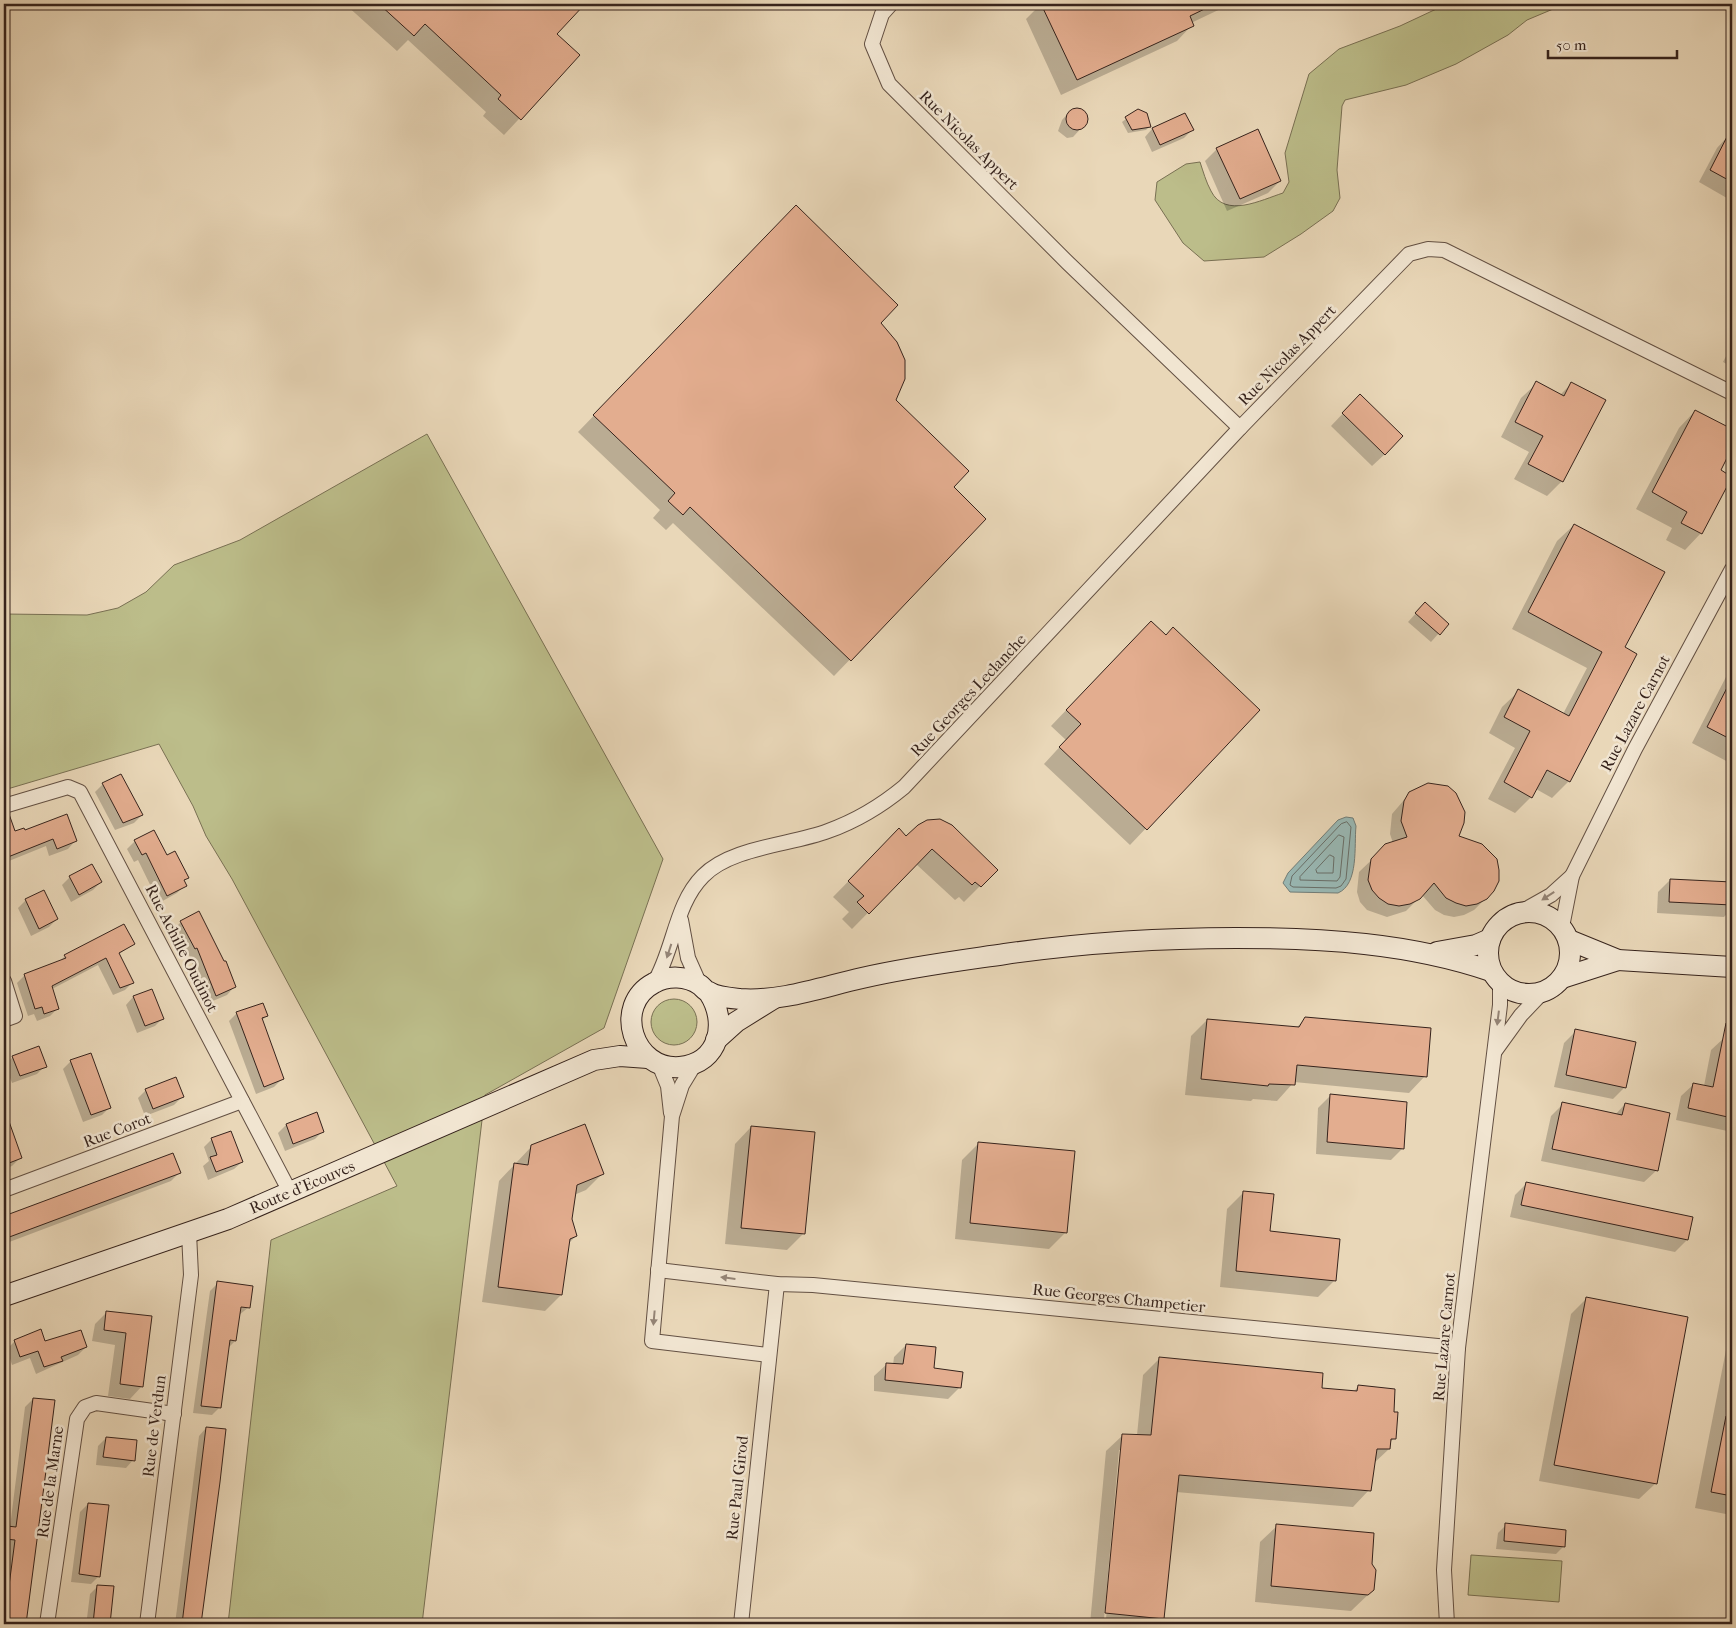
<svg xmlns="http://www.w3.org/2000/svg" width="1736" height="1628" viewBox="0 0 1736 1628" font-family="'IM FELL French Canon',serif">
  <style>
    .green { fill: #bcbd8a; stroke: #797053 }
    .water { fill: #99b8b4; stroke: #717c77 }
    .shadow { fill: #0003; fill-rule: evenodd }
    .lines { fill: none; stroke-linecap: round; stroke-linejoin: round }
    .shore { stroke: #686e68; stroke-width: 1 }
    .building { fill: #e3ad8f; stroke: #36231c }
    .minor-casing { stroke: #635043; stroke-width: 16 }
    .secondary-casing { stroke: #36231c; stroke-width: 22 }
    .minor { stroke: #f1e5d1; stroke-width: 14 }
    .secondary { stroke: #f1e5d1; stroke-width: 20 }
    .oneway { fill: #948476 }
    .labels { text-anchor: middle; dominant-baseline: central; stroke-width: 5; stroke-linejoin: round; paint-order: stroke }
    .street-label { font-size: 16px; fill: #36231c; stroke: #f1e5d1 }
  </style>
  <rect width="100%" height="100%" fill="#e9d7b8"/>
  <filter id="stains"><feTurbulence type="fractalNoise" baseFrequency=".004" numOctaves="4"/><feColorMatrix values="0 0 0 0 .2 0 0 0 0 .09 0 0 0 0 .02 0 0 0 .5 -.17"/></filter>
  <radialGradient id="worn" r=".72"><stop offset=".6" stop-color="#630" stop-opacity="0"/><stop offset="1" stop-color="#630" stop-opacity=".3"/></radialGradient>
  <g class="green">
    <path d="M1447,4H1565L1527,20L1508,35L1456,64L1406,85L1345,100L1342,106L1337,170L1340,198L1333,211L1301,234L1264,257L1204,261L1183,243L1155,200L1157,182L1186,164L1200,162C1203,171 1206,182 1211,191C1225,219 1261,200 1283,193L1289,182L1285,153L1309,74L1339,49L1400,26Z"/>
    <path d="M427,434L663,859L604,1028L485,1095L422,1624H228L271,1240L397,1186L232,879L206,836L193,806L159,744L4,790V614L87,615L118,608L146,592L174,565L240,540Z"/>
    <circle cx="674" cy="1022" r="23"/>
    <path d="M1471,1555L1562,1561L1559,1602L1468,1595Z"/>
  </g>
  <path class="water" d="M1346,817L1353,818L1356,826C1354,846 1359,884 1338,893L1290,892L1283,883L1288,873L1338,820Z"/>
  <g class="shadow">
    <path d="M345,4H583L555,34L578,55L504,135L483,116L486,112L408,40L397,51Z"/>
    <path d="M1041,4H1231L1191,23L1192,25L1177,41L1061,95L1026,19Z"/>
    <path d="M1080,109L1085,112L1086,123L1073,137L1067,138L1058,131L1062,120L1070,111Z"/>
    <path d="M1138,110L1146,114L1150,126L1146,130L1128,133L1122,122Z"/>
    <path d="M1152,129L1192,130L1184,138L1152,152L1145,137Z"/>
    <path d="M1728,136L1732,138V201L1699,182L1717,148Z"/>
    <path d="M1217,149L1280,181L1268,193L1227,211L1205,161Z"/>
    <path d="M780,223L879,323L895,400L952,487L985,519L834,676L673,523L666,530L653,518L660,510L578,432Z"/>
    <path d="M1732,345V367L1723,362Z"/>
    <path d="M1537,383L1560,395L1571,384L1562,481L1547,496L1514,479L1529,452L1501,437L1521,398Z"/>
    <path d="M1348,408L1385,454L1372,466L1331,426Z"/>
    <path d="M1695,411L1732,431V446L1719,471L1701,533L1685,550L1666,540L1672,528L1636,509L1679,428Z"/>
    <path d="M1574,525L1623,647L1569,781L1552,798L1536,789L1531,797L1515,813L1488,799L1515,748L1489,733L1502,707L1519,691L1563,714L1587,668L1512,629L1557,541Z"/>
    <path d="M1417,612L1447,624L1431,642L1408,622Z"/>
    <path d="M1165,637L1258,710L1130,845L1044,764L1066,740L1051,726L1135,638Z"/>
    <path d="M1732,670V764L1692,743L1727,675Z"/>
    <path d="M103,784L142,815L134,823L115,830L95,792Z"/>
    <path d="M1410,793L1457,837L1486,898L1474,910L1464,915L1454,917L1444,915L1435,910L1422,895L1406,911L1387,917L1367,910L1360,902L1357,892L1359,872L1386,846L1393,843L1390,834L1392,814Z"/>
    <path d="M13,831L14,833L75,841L68,849L49,856L46,846L4,863V834Z"/>
    <path d="M906,838L996,870L964,902L959,897L955,900L916,864L852,929L842,919L849,912L833,897L883,846Z"/>
    <path d="M135,841L167,857L187,877L183,881L185,885L177,893L159,903L138,860L134,862L127,849Z"/>
    <path d="M70,877L101,882L93,890L71,902L62,885Z"/>
    <path d="M1670,880L1732,883V908L1724,917L1657,913L1658,892Z"/>
    <path d="M43,891L57,919L49,927L31,936L18,908L26,900Z"/>
    <path d="M181,922L234,987L227,995L208,1003L189,955L187,956L173,930Z"/>
    <path d="M124,925L133,944L118,955L133,982L125,990L113,995L98,965L52,989L57,1009L50,1016L37,1021L34,1014L28,1016L17,983L25,975L58,963L65,956Z"/>
    <path d="M133,997L163,1018L155,1026L137,1033L126,1005Z"/>
    <path d="M237,1013L267,1016L261,1021L282,1079L274,1087L256,1094L229,1021Z"/>
    <path d="M1305,1019L1425,1076L1409,1093L1294,1082L1277,1101L1253,1099L1251,1101L1185,1095L1191,1036L1207,1020L1296,1028Z"/>
    <path d="M1576,1031L1625,1087L1613,1099L1554,1087L1564,1043Z"/>
    <path d="M1732,1037V1132L1676,1120L1681,1096L1694,1084L1704,1086L1711,1050L1724,1038Z"/>
    <path d="M13,1057L45,1066L37,1074L12,1083L5,1065Z"/>
    <path d="M71,1061L110,1107L102,1115L83,1122L63,1069Z"/>
    <path d="M146,1090L182,1097L174,1105L145,1116L138,1098Z"/>
    <path d="M1331,1095L1403,1148L1391,1160L1316,1154L1318,1108Z"/>
    <path d="M1563,1104L1615,1115L1625,1104L1657,1170L1644,1182L1541,1161L1551,1116Z"/>
    <path d="M4,1112L20,1158L12,1166L4,1169Z"/>
    <path d="M286,1125L323,1131L315,1139L285,1151L278,1133Z"/>
    <path d="M751,1127L813,1133L803,1234L787,1250L725,1244L735,1144Z"/>
    <path d="M212,1139L242,1162L234,1169L208,1180L203,1166L209,1161L204,1147Z"/>
    <path d="M979,1143L1066,1232L1049,1249L955,1239L962,1160Z"/>
    <path d="M532,1146L602,1174L586,1190L574,1195L571,1223L576,1236L568,1244L561,1295L545,1311L482,1302L499,1181Z"/>
    <path d="M172,1154L179,1173L171,1181L4,1244V1217Z"/>
    <path d="M1527,1183L1691,1218L1687,1240L1675,1252L1510,1217L1515,1195Z"/>
    <path d="M1243,1193L1269,1232L1339,1240L1334,1281L1318,1297L1220,1287L1227,1209Z"/>
    <path d="M218,1283L249,1307L239,1315L235,1341L228,1348L220,1407L212,1415L193,1413L210,1291Z"/>
    <path d="M1587,1298L1656,1483L1639,1499L1539,1481L1571,1314Z"/>
    <path d="M107,1312L151,1317L142,1386L130,1399L108,1396L115,1345L92,1341L95,1324Z"/>
    <path d="M1732,1340V1513L1731,1515L1695,1508L1727,1345Z"/>
    <path d="M15,1341L45,1343L86,1347L78,1355L36,1374L30,1358L12,1365L7,1349Z"/>
    <path d="M906,1345L933,1369L960,1387L948,1399L874,1391V1376L887,1364L893,1365L894,1357Z"/>
    <path d="M1159,1359L1321,1389L1353,1392L1358,1387L1392,1413L1394,1438L1389,1444V1449L1373,1464L1369,1490L1353,1507L1176,1492L1163,1618L1156,1624H1090L1106,1451L1123,1435H1137L1143,1375ZM1119,1450H1122L1106,1619H1104Z"/>
    <path d="M33,1399L53,1402L25,1624H4V1578L8,1548L4,1547V1531L10,1527L25,1407Z"/>
    <path d="M206,1428L225,1430L200,1624H175L199,1436Z"/>
    <path d="M106,1438L133,1460L126,1468L96,1465L98,1446Z"/>
    <path d="M88,1504L99,1576L91,1584L71,1582L80,1512Z"/>
    <path d="M1506,1525L1564,1546L1556,1554L1496,1549L1498,1533Z"/>
    <path d="M1277,1526L1370,1564L1373,1590L1351,1611L1255,1602L1260,1542Z"/>
    <path d="M98,1586L112,1587L109,1624H79L87,1618L90,1594Z"/>
  </g>
  <g class="lines">
    <g class="shore">
      <path d="M1347,822L1351,827L1346,879L1341,886L1336,888L1293,887L1290,885L1292,876L1341,824Z"/>
      <path d="M1339,835L1344,837L1340,877L1337,881L1300,880V877Z"/>
      <path d="M1330,855L1334,857L1333,873H1317L1316,870Z"/>
    </g>
  </g>
  <g class="building">
    <path d="M379,4H585L557,34L580,55L521,120L498,99L501,95L425,24L414,36Z"/>
    <path d="M1041,4H1215L1190,16L1194,26L1077,80Z"/>
    <circle cx="1077" cy="119" r="11"/>
    <path d="M1138,109L1147,113L1151,127L1132,130L1125,117Z"/>
    <path d="M1185,113L1194,130L1160,145L1152,128Z"/>
    <path d="M1732,127V182L1710,170Z"/>
    <path d="M1258,129L1281,181L1240,199L1216,148Z"/>
    <path d="M796,205L898,305L881,323L897,342L905,360V379L896,400L969,471L954,487L986,519L851,661L690,507L683,515L668,501L675,493L593,415Z"/>
    <path d="M1536,381L1564,396L1571,382L1606,400L1563,482L1528,464L1543,436L1515,422Z"/>
    <path d="M1360,394L1403,436L1385,455L1342,413Z"/>
    <path d="M1695,410L1732,429V448L1721,470L1732,477L1702,534L1681,523L1687,512L1652,492Z"/>
    <path d="M1574,524L1665,572L1625,647L1637,654L1570,782L1547,770L1532,798L1504,782L1530,731L1504,717L1518,689L1569,716L1602,652L1528,612Z"/>
    <path d="M1425,602L1449,624L1440,635L1415,613Z"/>
    <path d="M1151,621L1166,635L1173,627L1260,710L1147,830L1059,747L1081,724L1066,710Z"/>
    <path d="M1732,678V740L1707,727Z"/>
    <path d="M121,774L143,815L123,823L102,783Z"/>
    <path d="M1428,783L1448,786L1456,793L1465,812L1464,823L1459,836L1482,844L1497,859L1499,870V881L1494,891L1487,899L1477,904L1466,906L1456,903L1446,898L1434,883L1420,899L1410,904L1399,906L1388,904L1379,898L1372,890L1368,880L1371,859L1385,844L1407,837L1401,821L1404,801L1409,792Z"/>
    <path d="M9,814L15,831L24,828L25,830L67,814L77,841L57,849L53,839L8,857L4,845V815Z"/>
    <path d="M940,819L952,825L998,870L981,887L975,882L972,885L932,849L869,914L857,902L864,896L848,881L899,828L906,836L918,825L927,820Z"/>
    <path d="M154,830L167,855L175,851L189,878L184,880L187,886L167,896L146,853L142,855L134,840Z"/>
    <path d="M92,864L102,882L79,895L69,876Z"/>
    <path d="M1670,879L1732,882V905L1669,902Z"/>
    <path d="M44,890L58,919L39,929L25,899Z"/>
    <path d="M199,911L224,961H226L236,987L216,996L197,948L195,949L180,921Z"/>
    <path d="M124,924L135,944L119,953L134,983L120,988L106,958L52,986L59,1009L44,1014L42,1007L35,1009L24,974L66,958L64,955Z"/>
    <path d="M152,989L164,1019L145,1026L133,996Z"/>
    <path d="M263,1003L268,1016L262,1018L284,1079L264,1087L236,1012Z"/>
    <path d="M1305,1017L1431,1028L1427,1077L1297,1065L1295,1085L1269,1084L1268,1086L1201,1079L1207,1019L1299,1027Z"/>
    <path d="M1726,1023L1732,1024V1118L1688,1108L1693,1083L1713,1087Z"/>
    <path d="M1575,1029L1636,1042L1626,1088L1566,1075Z"/>
    <path d="M39,1046L47,1067L20,1076L12,1056Z"/>
    <path d="M91,1053L111,1108L91,1115L70,1060Z"/>
    <path d="M176,1077L184,1097L153,1109L145,1089Z"/>
    <path d="M1330,1094L1407,1102L1404,1149L1327,1142Z"/>
    <path d="M1562,1102L1622,1115L1625,1103L1670,1113L1658,1171L1552,1149Z"/>
    <path d="M317,1112L324,1132L293,1144L286,1124Z"/>
    <path d="M6,1113L22,1158L4,1165V1114Z"/>
    <path d="M585,1124L604,1174L577,1185L572,1219L577,1236L570,1239L562,1295L498,1287L514,1163L528,1165L531,1145Z"/>
    <path d="M751,1126L815,1132L805,1234L741,1228Z"/>
    <path d="M231,1131L243,1162L216,1172L210,1157L217,1155L211,1138Z"/>
    <path d="M978,1142L1075,1151L1067,1233L970,1223Z"/>
    <path d="M173,1153L181,1173L4,1239V1216Z"/>
    <path d="M1526,1182L1693,1217L1688,1240L1521,1205Z"/>
    <path d="M1243,1191L1274,1194L1270,1231L1340,1239L1336,1281L1236,1271Z"/>
    <path d="M217,1281L253,1286L250,1308L241,1307L236,1341L230,1340L221,1408L201,1406Z"/>
    <path d="M1586,1297L1688,1317L1657,1484L1554,1465Z"/>
    <path d="M106,1311L152,1316L143,1387L120,1384L126,1333L104,1330Z"/>
    <path d="M41,1329L45,1341L81,1330L87,1347L61,1357L63,1361L44,1367L38,1351L20,1357L14,1340Z"/>
    <path d="M906,1344L936,1347L934,1368L963,1372L961,1388L885,1380L886,1363L903,1364Z"/>
    <path d="M1159,1357L1323,1373L1322,1388L1357,1391L1358,1385L1395,1389L1394,1412H1398L1396,1439H1391L1390,1449H1377L1371,1491L1179,1475L1164,1619L1105,1613L1122,1434L1151,1435Z"/>
    <path d="M33,1398L55,1400L47,1463L26,1624H4L15,1540L5,1539L7,1526L16,1527Z"/>
    <path d="M1726,1416L1732,1417V1496L1711,1492Z"/>
    <path d="M206,1427L226,1429L220,1482L201,1624H182Z"/>
    <path d="M106,1437L137,1440L135,1461L103,1457Z"/>
    <path d="M88,1503L109,1505L100,1577L79,1574Z"/>
    <path d="M1505,1523L1566,1530L1565,1547L1504,1541Z"/>
    <path d="M1276,1524L1374,1533L1372,1564L1376,1570L1374,1590L1368,1595L1271,1586Z"/>
    <path d="M97,1585L114,1586L110,1624H93Z"/>
  </g>
  <g class="lines">
    <defs>
      <g id="minor">
        <path d="M891,4L882,14L872,44L889,84L1068,263L1240,428L1409,254L1428,249L1444,250L1732,393"/>
        <path d="M4,806L68,787L80,792L290,1192"/>
        <path d="M1521,912L1551,895L1572,876"/>
        <path d="M681,920L688,958L700,985"/>
        <path d="M1562,927L1572,876L1635,749L1732,569"/>
        <path d="M4,981L15,1016L4,1020"/>
        <path d="M654,983C674,950 675,904 703,876C731,847 791,845 828,831C856,821 881,806 904,787L1240,428"/>
        <path d="M1495,1051L1521,1015L1542,993"/>
        <path d="M696,1062L682,1085L672,1116L652,1341L768,1355"/>
        <path d="M659,1064L668,1086L671,1113"/>
        <path d="M4,1190L242,1101"/>
        <path d="M658,1270L777,1284L813,1285L1458,1348"/>
        <path d="M47,1624L77,1419L85,1407L96,1403L174,1414"/>
        <path d="M147,1624L191,1275L189,1233"/>
        <path d="M741,1624L777,1284"/>
        <path d="M1447,1624L1444,1570L1458,1348L1500,1005V983"/>
      </g>
      <g id="secondary">
        <circle cx="1529" cy="953" r="41"/>
        <path d="M1569,940L1618,960L1732,967"/>
        <path d="M1437,952L1476,945L1490,939"/>
        <path d="M1562,978L1618,960"/>
        <path d="M709,993C728,1022 720,1063 680,1067C633,1071 612,1005 654,983C668,975 687,976 700,985C703,987 705,991 709,992C716,997 731,998 740,999C781,1002 822,987 862,978C909,967 957,961 1005,954C1082,943 1158,938 1236,938C1322,938 1409,943 1491,971"/>
        <path d="M716,1040L736,1022L773,999"/>
        <path d="M4,1296L228,1219L594,1060L620,1056L648,1058"/>
      </g>
    </defs>
    <use href="#minor" class="minor-casing"/>
    <use href="#secondary" class="secondary-casing"/>
    <use href="#minor" class="minor"/>
    <use href="#secondary" class="secondary"/>
  </g>
  <defs><path id="oneway-solid" d="M-6-.8H1V-3.2L6.5 0L1 3.2V.8H-6Z" transform="scale(1.25)"/></defs>
  <g class="oneway">
    <use href="#oneway-solid" transform="translate(1548 896) rotate(147)"/>
    <use href="#oneway-solid" transform="translate(669 951) rotate(108)"/>
    <use href="#oneway-solid" transform="translate(1498 1018) rotate(97)"/>
    <use href="#oneway-solid" transform="translate(728 1278) rotate(-173)"/>
    <use href="#oneway-solid" transform="translate(654 1318) rotate(95)"/>
  </g>
  <g class="labels">
    <g class="street-label">
      <text transform="translate(969 140) rotate(45)">Rue Nicolas Appert</text>
      <text transform="translate(1287 355) rotate(-46)">Rue Nicolas Appert</text>
      <text transform="translate(968 695) rotate(-47)">Rue Georges Leclanche</text>
      <text transform="translate(1635 713) rotate(-62)">Rue Lazare Carnot</text>
      <text transform="translate(182 948) rotate(63)">Rue Achille Oudinot</text>
      <text transform="translate(117 1130) rotate(-21)">Rue Corot</text>
      <text transform="translate(302 1187) rotate(-23)">Route d'Ecouves</text>
      <text transform="translate(1119 1298) rotate(6)">Rue Georges Champetier</text>
      <text transform="translate(1444 1337) rotate(-85)">Rue Lazare Carnot</text>
      <text transform="translate(154 1426) rotate(-83)">Rue de Verdun</text>
      <text transform="translate(50 1482) rotate(-82)">Rue de la Marne</text>
      <text transform="translate(737 1488) rotate(-84)">Rue Paul Girod</text>
    </g>
  </g>
  <rect width="1736" height="1628" fill="none" stroke="#e9d7b8" stroke-width="20"/>
  <rect x="5" y="5" width="1726" height="1618" fill="none" stroke="#36231c" stroke-width="2.5"/>
  <rect x="10" y="10" width="1716" height="1608" fill="none" stroke="#36231c"/>
  <path d="M1548 50v8h129v-8" fill="none" stroke="#36231c" stroke-width="2.5"/>
  <text x="1556" y="50" font-size="15" fill="#36231c" stroke="#f1e5d1" stroke-width="4" paint-order="stroke">50 m</text>
  <rect width="100%" height="100%" filter="url(#stains)"/>
  <rect width="100%" height="100%" fill="url(#worn)"/>
</svg>
